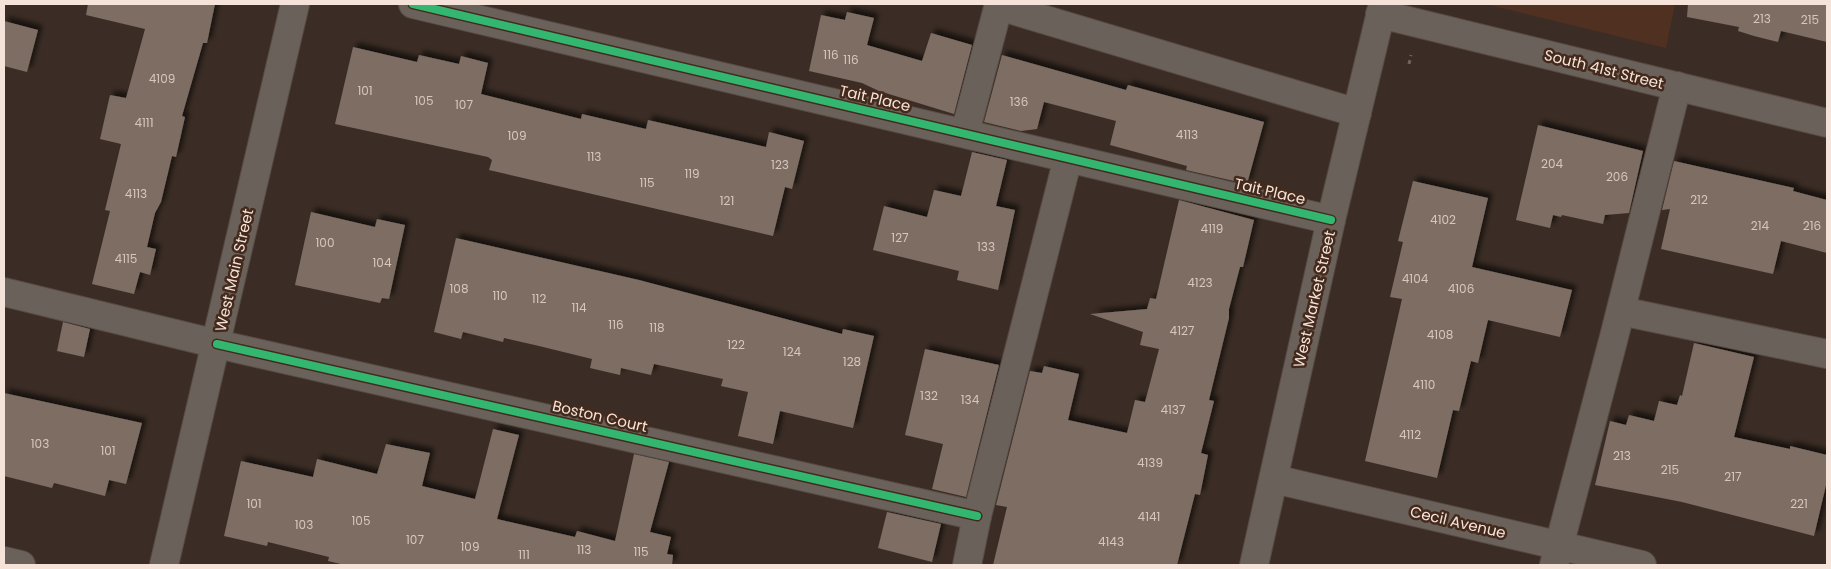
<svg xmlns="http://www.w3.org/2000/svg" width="1831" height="569" viewBox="0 0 1831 569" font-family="Poppins,sans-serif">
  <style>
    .built { fill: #503121 }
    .building { fill: #7d6d64; filter: url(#shadow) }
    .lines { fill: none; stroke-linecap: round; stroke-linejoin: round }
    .minor-casing { stroke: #574b44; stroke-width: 30 }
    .path { stroke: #6f645e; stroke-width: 3; stroke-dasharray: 4 4; stroke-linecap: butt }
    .minor { stroke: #6b615b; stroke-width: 28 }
    .cycleway-casing { stroke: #442a1c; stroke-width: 11 }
    .cycleway { stroke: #33b770; stroke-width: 8 }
    .labels { text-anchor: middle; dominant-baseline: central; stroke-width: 5; stroke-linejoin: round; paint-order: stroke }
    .number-label { font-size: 12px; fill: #d7c6bc }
    .street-label { font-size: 15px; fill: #f5e3da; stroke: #442a1c }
  </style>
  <defs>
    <filter id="shadow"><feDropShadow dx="4.5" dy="-4.5" stdDeviation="2.5" flood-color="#0009"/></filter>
  </defs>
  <rect width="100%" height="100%" fill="#3b2d25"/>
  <path class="built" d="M1485,4H1675L1666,48Z"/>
  <g class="building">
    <path d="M88,4H215L207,43H203L182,116L185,117L176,157L172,156L161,202L155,213L147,247L156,249L150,275L140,272L134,294L92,284L110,211L105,210L121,144L100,139L110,95L126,98L145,29L86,15Z"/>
    <path d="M1688,4H1827V42L1781,31L1778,42L1754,36L1738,31L1739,27L1687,17Z"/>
    <path d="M847,12L874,18L867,45L922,61L931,33L972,45L954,114L879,91L862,83L809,71L821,15L845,20Z"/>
    <path d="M4,21L38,30L27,72L4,66Z"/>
    <path d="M353,47L417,62L419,55L459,64L461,56L488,63L481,94L581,119L582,114L646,129L648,120L766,147L769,132L804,141L792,189L785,187L773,236L489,170L492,160L488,157L335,124Z"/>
    <path d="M1002,55L1126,90L1128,85L1264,122L1247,184L1186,170L1187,166L1110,145L1116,121L1044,102L1037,129L1021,131L984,122Z"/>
    <path d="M1538,125L1643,151L1629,213L1605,215L1603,224L1562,215L1561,217L1553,215L1550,228L1516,220Z"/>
    <path d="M972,152L1007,160L996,206L1015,210L998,290L957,280L959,271L873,250L884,206L927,217L934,190L961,196Z"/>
    <path d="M1674,161L1794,188L1793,191L1827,200V253L1781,241L1773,274L1661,249L1670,209L1662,210Z"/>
    <path d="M1413,181L1488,198L1472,267L1572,290L1560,337L1488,320L1478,363L1471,361L1459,411L1453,410L1437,478L1365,461L1402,299L1390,297L1403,242L1398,241Z"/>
    <path d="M1179,200L1254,220L1243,267H1240L1229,309V318L1209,400L1214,401L1201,453L1208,455L1200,495L1195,494L1177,565H993L1007,507L996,505L1030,371L1042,373L1044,366L1079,374L1068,420L1127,433L1135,400L1145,402L1159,349L1140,345L1143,332L1090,314L1147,309L1150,298L1156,299Z"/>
    <path d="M311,212L375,227L377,219L405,225L389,299L382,298L380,303L295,285Z"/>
    <path d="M456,238L639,280L842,334L843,329L874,336L853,428L780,411L773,444L738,436L748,392L721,386L723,379L654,364L651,375L621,368L620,375L590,368L592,359L539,346L504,338L503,342L463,332L461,339L434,332Z"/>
    <path d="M63,322L90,329L84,357L57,351Z"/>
    <path d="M1694,343L1754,357L1734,437L1790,449V446L1827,455V481L1814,536L1682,502L1595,485L1610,421L1626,425L1629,415L1654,421L1659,401L1677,405L1680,395L1682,396Z"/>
    <path d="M925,349L999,365L966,497L932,489L943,444L905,435Z"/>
    <path d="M4,393L142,423L126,484L109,480L105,496L54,483L52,488L4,476Z"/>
    <path d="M493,429L519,435L497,519L575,537L577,531L615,541L634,454L669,462L650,532L671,537L667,554L673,555L672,565H345L328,561L329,557L268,542L267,546L224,536L241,461L313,477L317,459L377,474L386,444L430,453L422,486L475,499Z"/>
    <path d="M887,512L941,524L932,562L878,548Z"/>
  </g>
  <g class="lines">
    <defs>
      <g id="minor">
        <path d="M413,4L1331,220"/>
        <path d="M999,6L1357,113"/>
        <path d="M1380,14L1827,123"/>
        <path d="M965,133L999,4"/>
        <path d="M4,292L217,344L977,516"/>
        <path d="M1621,311L1827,354"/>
        <path d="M1274,479L1642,565"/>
        <path d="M4,561L21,565"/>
        <path d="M164,565L295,4"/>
        <path d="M967,565L977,516L1068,158"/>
        <path d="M1254,565L1331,220L1383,4"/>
        <path d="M1554,565L1614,337L1677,86"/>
      </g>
    </defs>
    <use href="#minor" class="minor-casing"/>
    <path class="path" d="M1409,64L1411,55"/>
    <use href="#minor" class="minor"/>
    <defs>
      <g id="cycleway">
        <path d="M413,4L1331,220"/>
        <path d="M217,344L977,516"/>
      </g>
    </defs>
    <use href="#cycleway" class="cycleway-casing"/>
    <use href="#cycleway" class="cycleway"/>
  </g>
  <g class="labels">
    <g class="number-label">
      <text x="1762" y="18">213</text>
      <text x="1810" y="19">215</text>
      <text x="831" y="54">116</text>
      <text x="851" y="59">116</text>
      <text x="162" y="78">4109</text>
      <text x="365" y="90">101</text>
      <text x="424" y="100">105</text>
      <text x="1019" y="101">136</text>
      <text x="464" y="104">107</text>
      <text x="144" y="122">4111</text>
      <text x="1187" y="134">4113</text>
      <text x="517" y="135">109</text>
      <text x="594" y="156">113</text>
      <text x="1552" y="163">204</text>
      <text x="780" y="164">123</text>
      <text x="692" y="173">119</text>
      <text x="1617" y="176">206</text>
      <text x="647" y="182">115</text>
      <text x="136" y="193">4113</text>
      <text x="1699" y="199">212</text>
      <text x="727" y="200">121</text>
      <text x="1443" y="219">4102</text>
      <text x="1760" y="225">214</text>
      <text x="1812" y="225">216</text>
      <text x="1212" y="228">4119</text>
      <text x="900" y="237">127</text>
      <text x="325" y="242">100</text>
      <text x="986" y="246">133</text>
      <text x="126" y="258">4115</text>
      <text x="382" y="262">104</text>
      <text x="1415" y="278">4104</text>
      <text x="1200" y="282">4123</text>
      <text x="459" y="288">108</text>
      <text x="1461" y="288">4106</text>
      <text x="500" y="295">110</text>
      <text x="539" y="298">112</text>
      <text x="579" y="307">114</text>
      <text x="616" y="324">116</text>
      <text x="657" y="327">118</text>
      <text x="1182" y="330">4127</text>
      <text x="1440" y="334">4108</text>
      <text x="736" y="344">122</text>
      <text x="792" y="351">124</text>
      <text x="852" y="361">128</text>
      <text x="1424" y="384">4110</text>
      <text x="929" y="395">132</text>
      <text x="970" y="399">134</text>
      <text x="1173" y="409">4137</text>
      <text x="1410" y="434">4112</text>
      <text x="40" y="443">103</text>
      <text x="108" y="450">101</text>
      <text x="1622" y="455">213</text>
      <text x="1150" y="462">4139</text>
      <text x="1670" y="469">215</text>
      <text x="1733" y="476">217</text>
      <text x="254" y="503">101</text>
      <text x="1799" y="503">221</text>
      <text x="1149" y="516">4141</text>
      <text x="361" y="520">105</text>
      <text x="304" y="524">103</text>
      <text x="415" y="539">107</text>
      <text x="1111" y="541">4143</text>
      <text x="470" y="546">109</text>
      <text x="584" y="549">113</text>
      <text x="641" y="551">115</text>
      <text x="524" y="554">111</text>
    </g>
    <g class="street-label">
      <text transform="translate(1604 69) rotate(14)">South 41st Street</text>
      <text transform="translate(875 98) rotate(13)">Tait Place</text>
      <text transform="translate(1270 191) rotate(13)">Tait Place</text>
      <text transform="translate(234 270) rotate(-77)">West Main Street</text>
      <text transform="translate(1314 299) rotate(-77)">West Market Street</text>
      <text transform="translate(600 416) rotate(13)">Boston Court</text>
      <text transform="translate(1458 522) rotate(13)">Cecil Avenue</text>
    </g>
  </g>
  <rect width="1831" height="569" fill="none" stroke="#f5e3da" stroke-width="10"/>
</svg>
